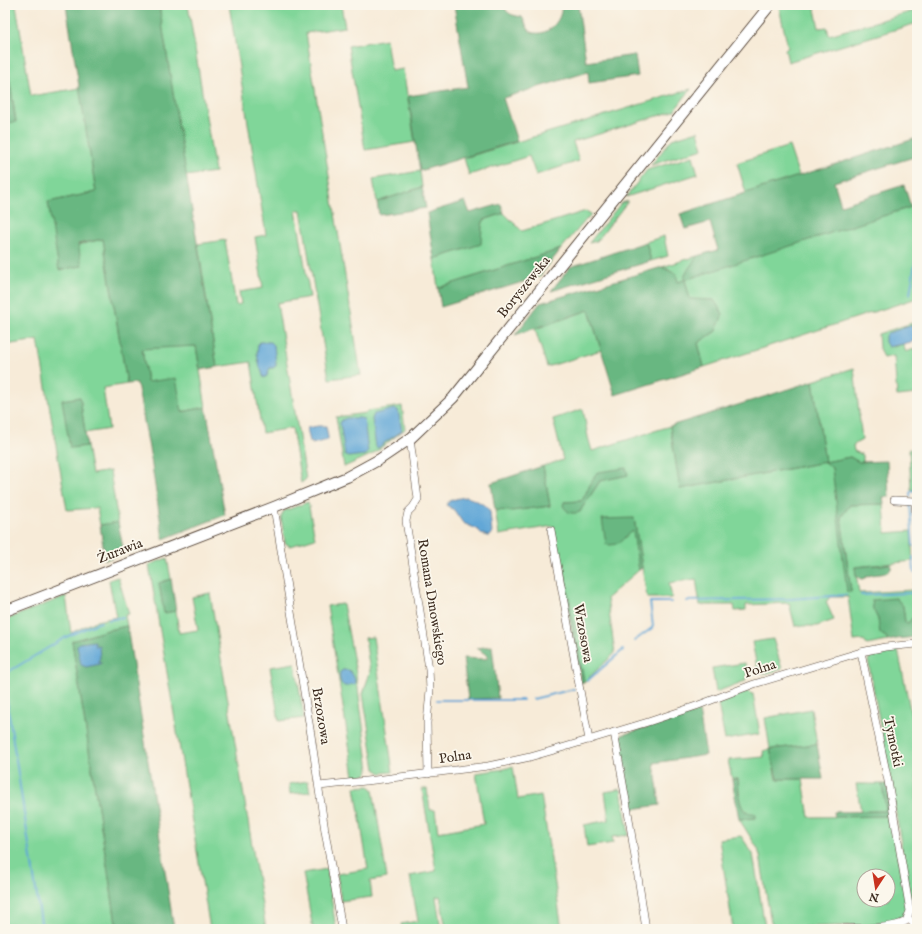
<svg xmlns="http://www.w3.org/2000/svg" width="922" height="934" viewBox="0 0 922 934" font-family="'IM FELL English',serif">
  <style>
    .green { fill: #80d699; stroke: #5e805c; fill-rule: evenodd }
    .forest { fill: #68b781; stroke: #527050 }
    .water { fill: #62a7d7; stroke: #4e687a }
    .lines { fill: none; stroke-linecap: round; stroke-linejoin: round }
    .stream { stroke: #62a7d7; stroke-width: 2 }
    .minor-casing { stroke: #57473a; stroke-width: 8 }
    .secondary-casing { stroke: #57473a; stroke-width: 12 }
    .minor { stroke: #fff; stroke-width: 7 }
    .secondary { stroke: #fff; stroke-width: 10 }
    .labels { text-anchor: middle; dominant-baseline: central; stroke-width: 3.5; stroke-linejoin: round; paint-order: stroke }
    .street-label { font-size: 14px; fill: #3b2a1e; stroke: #fbf7ec }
  </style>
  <rect width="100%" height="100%" fill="#fbf7ec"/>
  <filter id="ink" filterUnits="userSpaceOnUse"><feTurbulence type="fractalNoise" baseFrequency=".025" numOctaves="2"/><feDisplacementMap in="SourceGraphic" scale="8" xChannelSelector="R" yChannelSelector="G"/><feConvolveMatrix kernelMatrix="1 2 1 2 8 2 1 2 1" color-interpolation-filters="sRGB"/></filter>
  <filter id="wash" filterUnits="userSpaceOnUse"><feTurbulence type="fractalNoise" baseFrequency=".012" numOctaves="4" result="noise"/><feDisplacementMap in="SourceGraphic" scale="16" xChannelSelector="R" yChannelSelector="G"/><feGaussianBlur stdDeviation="0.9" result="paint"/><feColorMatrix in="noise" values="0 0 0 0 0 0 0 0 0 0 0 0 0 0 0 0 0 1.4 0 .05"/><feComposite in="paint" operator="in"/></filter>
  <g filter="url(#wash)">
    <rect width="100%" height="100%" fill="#f7ebd8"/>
    <g class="green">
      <path d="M5,5H16L31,96L80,88L96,192L49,202L59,270L78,245L103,239L127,384L103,388L109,429L85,433L80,397L63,400L70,448L87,446L92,474L110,471L118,522L100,525L97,508L67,510L38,340L5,345V123L16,121L5,51Z"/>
      <path d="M159,5H188L215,172L186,176Z"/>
      <path d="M229,5H341L345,27L306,33L361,375L329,379L301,210H296L310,297L277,303L306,479L301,483L292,428L262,433L251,362L217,367L198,244L225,240L236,305L241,304L239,292L263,288L255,237L266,235Z"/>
      <path d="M781,5H818L815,9L819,28L827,27L829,35L917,10V23L788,62L785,49L788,48L779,7Z"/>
      <path d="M386,39L391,71L403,69L415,142L365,150L348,46Z"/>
      <path d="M691,89L674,111L573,142L579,161L536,175L529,156L469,175L464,158Z"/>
      <path d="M698,131L703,149L651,165L672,139Z"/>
      <path d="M789,146L799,176L746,193L737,163Z"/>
      <path d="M693,156L698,174L626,197L647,170Z"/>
      <path d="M420,171L422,187L377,202L373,179Z"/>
      <path d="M628,201L597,241L589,243L621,203Z"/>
      <path d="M917,205V298L704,367L698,343L716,331L714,300H690L685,280L678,282L673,271L662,267L697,256C692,266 688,269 685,279Z"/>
      <path d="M586,211L591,214L561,249L438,288L434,259L480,244L482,225L484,220L504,213L522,231Z"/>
      <path d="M664,236L668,256L651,261L646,242Z"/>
      <path d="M589,310L601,350L547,367L535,329Z"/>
      <path d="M912,323L913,326H910L888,333L893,347L903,344L905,350L906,352L917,348V394L897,396L894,356L883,358L879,348L878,334Z"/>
      <path d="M196,346L206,407L181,412L147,382L142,348Z"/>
      <path d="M854,368L862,440L853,445L854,451L863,455V462H859L850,457L826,462L832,468L851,591L841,517L850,505L884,504L886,533L911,531L913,561L855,567L859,593L913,590L914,589V582H917V637H916L917,636L909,622L907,623L905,622L903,606L896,598L873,609L878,619L880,633L888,638V641L867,645L863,640L854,641L848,597H830L826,602L834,620L817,626H795L789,603L746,605V610L735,611L734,605H700L696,579L669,583L672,598H647L634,518L625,538L629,532L633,531L639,570L607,598L615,653L584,682L563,564L560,565L553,526L499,535L495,510L511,511L550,506L543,466L563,460L553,419L583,409L588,437L592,451L670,426L680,489L825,462L813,381ZM595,475H627L600,481L582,508L580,512L564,502L581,501L583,499Z"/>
      <path d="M402,406L405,429L373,454L344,467L336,417L366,413L367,411Z"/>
      <path d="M909,449L916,451L917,490H911Z"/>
      <path d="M308,502L315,538L290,546L285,543L281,517L284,511Z"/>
      <path d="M167,558L171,579L159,583L164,613L176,611L179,633L198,630L192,597L210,593L266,929H210L149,565Z"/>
      <path d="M118,577L129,614L125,615L127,626L108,630L72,641L117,929H5V620L66,596L71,633L96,621L116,617L109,580Z"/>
      <path d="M343,604L356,673L369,770L366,775L354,776L327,606Z"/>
      <path d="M373,637L393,772L381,773L375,769L363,694L370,672L365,638Z"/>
      <path d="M773,639L782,669L764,674L758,672L752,642Z"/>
      <path d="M898,650L912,719H917V925L913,916L890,777L868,660L873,654Z"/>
      <path d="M295,663L304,718L279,721L270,667Z"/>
      <path d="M745,663L747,672L745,681L716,692L712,668Z"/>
      <path d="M748,691L753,694L760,734L725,740L718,704Z"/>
      <path d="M811,709L817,744L770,749L776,779H803L809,817L892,816L907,906C905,915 905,919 896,924L775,928V925L771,923L760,856L758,849L739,819L755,818L743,808L740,803L738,779H732L728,760L764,757L763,751L770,749L765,718ZM864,876H888V900H864Z"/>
      <path d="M513,766L518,799L541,795L562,929H446L440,896L436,897L441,929H402L401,924L418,921L410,876L436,871L422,789H427L430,810H435L438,832L484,824L476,773L504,769Z"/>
      <path d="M308,781L310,792L290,794L289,784Z"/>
      <path d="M856,784H882L887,811H861Z"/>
      <path d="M369,786L373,789L387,878L370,881L372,897L341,901L337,874L368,869L355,787Z"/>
      <path d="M621,789L629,835L612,837L613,843L587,847L584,825L609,820L605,792Z"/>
      <path d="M741,836L753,854L765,927L733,928L719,839Z"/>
      <path d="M327,869L336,929H313L303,873Z"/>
    </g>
    <g class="forest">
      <path d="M66,5H159L217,367L200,370L196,346L142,349L147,382L176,378L182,412L206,407L225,515L163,539L151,459L137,383L127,384L103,239L78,244L82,266L59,270L48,202L96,192Z"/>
      <path d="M454,5H504C507,15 512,15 522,17C525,21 527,28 530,31C545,40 564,20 561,5H578L586,62L635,55L638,76L589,83L588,72L503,98L517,141L420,171L408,96L468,87Z"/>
      <path d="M5,51L16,122L5,123Z"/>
      <path d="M917,138V156L834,182L841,205L904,185L911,207L685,280L690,299L714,300L723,314L716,331L698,343L704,367L615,395L589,310L515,335L540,303L662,267L676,274L678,282L684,280C685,270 692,266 697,256L718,250L710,222L685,229L680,214Z"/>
      <path d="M422,187L426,208L379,215L377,202Z"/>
      <path d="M465,201L470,213L501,204L504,213L484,220L482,225L481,244L434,259L427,213Z"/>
      <path d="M646,242L651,261L551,291L570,267Z"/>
      <path d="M561,249L539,277L441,307L438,288Z"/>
      <path d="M813,381L825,462L850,457L859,462L887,461L889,497H883L884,504L850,505L841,517L851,592H847L832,468L825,462L680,489L670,426L770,395Z"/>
      <path d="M80,397L87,446L70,448L62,400Z"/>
      <path d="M543,466L550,506L511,511L495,510L491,483Z"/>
      <path d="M626,468L628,475L600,481L582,508L580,512C571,514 569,514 563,506L564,502L581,501L583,499L595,475L598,472Z"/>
      <path d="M634,518L642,568L639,570L633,531C629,533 628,534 625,537C620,543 616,545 608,545L606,544L602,519Z"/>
      <path d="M118,522L124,553L105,560L100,525Z"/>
      <path d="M563,564L584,682L581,683L560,565Z"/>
      <path d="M891,564V569C885,576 876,573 868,576C866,577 864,579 861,579L856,576L855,567Z"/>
      <path d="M171,579L176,611L164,613L159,583Z"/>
      <path d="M896,598L903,606L905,622L907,623L909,622L912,618L915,617L917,634L916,637L896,639L888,641L887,638L880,633L878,619L873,609L872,600Z"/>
      <path d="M127,626L174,929H117L72,641L108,630Z"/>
      <path d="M492,646L498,698L468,699L463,658L483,659L488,658V656L477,648Z"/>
      <path d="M699,711L706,755L654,763L660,805L632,809L630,808L619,741L622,735Z"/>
      <path d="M817,744L823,779H777L770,749Z"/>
      <path d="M732,779H738C739,790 737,808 749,813C751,813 753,813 756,814V818L739,819Z"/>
      <path d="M882,784H887L892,816L835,817L834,812L886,811Z"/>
    </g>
    <g class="water">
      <path d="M910,326L916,327L917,339L915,341L903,344L888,347L885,342V336L888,333Z"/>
      <path d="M260,342H271L274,345L276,363V366L273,368H270L267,376L264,378L263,376L261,369L260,368L257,354L258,344Z"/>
      <path d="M394,409L398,410L402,431L387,441L378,448L376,447L372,419L374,414Z"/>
      <path d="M347,418H360L364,419L368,451L365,455L348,457L345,455L340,423L342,420Z"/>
      <path d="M318,426H326L328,437V440L312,444V442H310L307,428Z"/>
      <path d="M466,497C474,499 486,504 490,512L492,534L490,536H487L482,534L477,529L463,523L454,510L448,506L446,505C449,499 460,498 466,497Z"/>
      <path d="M95,641V646L99,645L100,658L98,661L101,662V664L86,667L81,665L77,646L79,643Z"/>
      <path d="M343,670H349L353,675L356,683L354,685L351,684C341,691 339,679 340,672Z"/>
    </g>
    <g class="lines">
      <g class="stream">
        <path d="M910,294L917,252"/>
        <path d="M910,496V493L912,491H917"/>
        <path d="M910,505L913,546"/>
        <path d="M913,557L914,573"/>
        <path d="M861,595L912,593C915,590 915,588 915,585"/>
        <path d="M687,601L789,599L846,595"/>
        <path d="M109,620L123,617"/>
        <path d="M634,641L652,628L653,626L650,602H671"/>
        <path d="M5,676L8,672L66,637L95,624L101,622"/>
        <path d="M587,681L623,650"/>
        <path d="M5,689L42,929"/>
        <path d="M533,699L574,689"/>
        <path d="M437,700H523"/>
        <path d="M5,926L13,929"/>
      </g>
    </g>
  </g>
  <g filter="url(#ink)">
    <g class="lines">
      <defs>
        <g id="minor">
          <path d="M410,439L418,499L413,507L408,512L406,521L429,669L430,690L427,723L428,774"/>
          <path d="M894,500L916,501"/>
          <path d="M917,500L915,503L917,527"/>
          <path d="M274,507L311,735L325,831L342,929"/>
          <path d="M551,530L589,740"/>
          <path d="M614,732L628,812L646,929"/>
          <path d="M319,786L375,780L488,766L530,757L558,749L648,722L696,706L754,684L861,652L885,647L917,644"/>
          <path d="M908,918L912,922L916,929"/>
          <path d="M832,929C850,928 893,930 906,921L910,911L888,781L861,652"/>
        </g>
        <path id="secondary" d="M5,611L274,507L347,477L380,459L411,438L453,398L461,388L770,5"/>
      </defs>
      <use href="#minor" class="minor-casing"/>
      <use href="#secondary" class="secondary-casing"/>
      <use href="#minor" class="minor"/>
      <use href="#secondary" class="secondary"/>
    </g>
  </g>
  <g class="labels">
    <g class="street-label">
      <text transform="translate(524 287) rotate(-51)">Boryszewska</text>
      <text transform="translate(120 551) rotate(-21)">Żurawia</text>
      <text transform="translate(432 602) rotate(81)">Romana Dmowskiego</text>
      <text transform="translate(583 633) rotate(80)">Wrzosowa</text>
      <text transform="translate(760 669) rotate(-18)">Polna</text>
      <text transform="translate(321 716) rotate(81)">Brzozowa</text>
      <text transform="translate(893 742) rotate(78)">Tymotki</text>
      <text transform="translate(455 757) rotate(-8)">Polna</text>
    </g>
  </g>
  <rect width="922" height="934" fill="none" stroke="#fbf7ec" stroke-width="20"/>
  <g transform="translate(876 888) rotate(192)"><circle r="19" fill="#fbf7ec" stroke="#aea59a"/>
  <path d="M0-3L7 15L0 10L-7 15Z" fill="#c8321e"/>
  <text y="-6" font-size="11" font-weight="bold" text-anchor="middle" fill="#3b2a1e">N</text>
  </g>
</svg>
